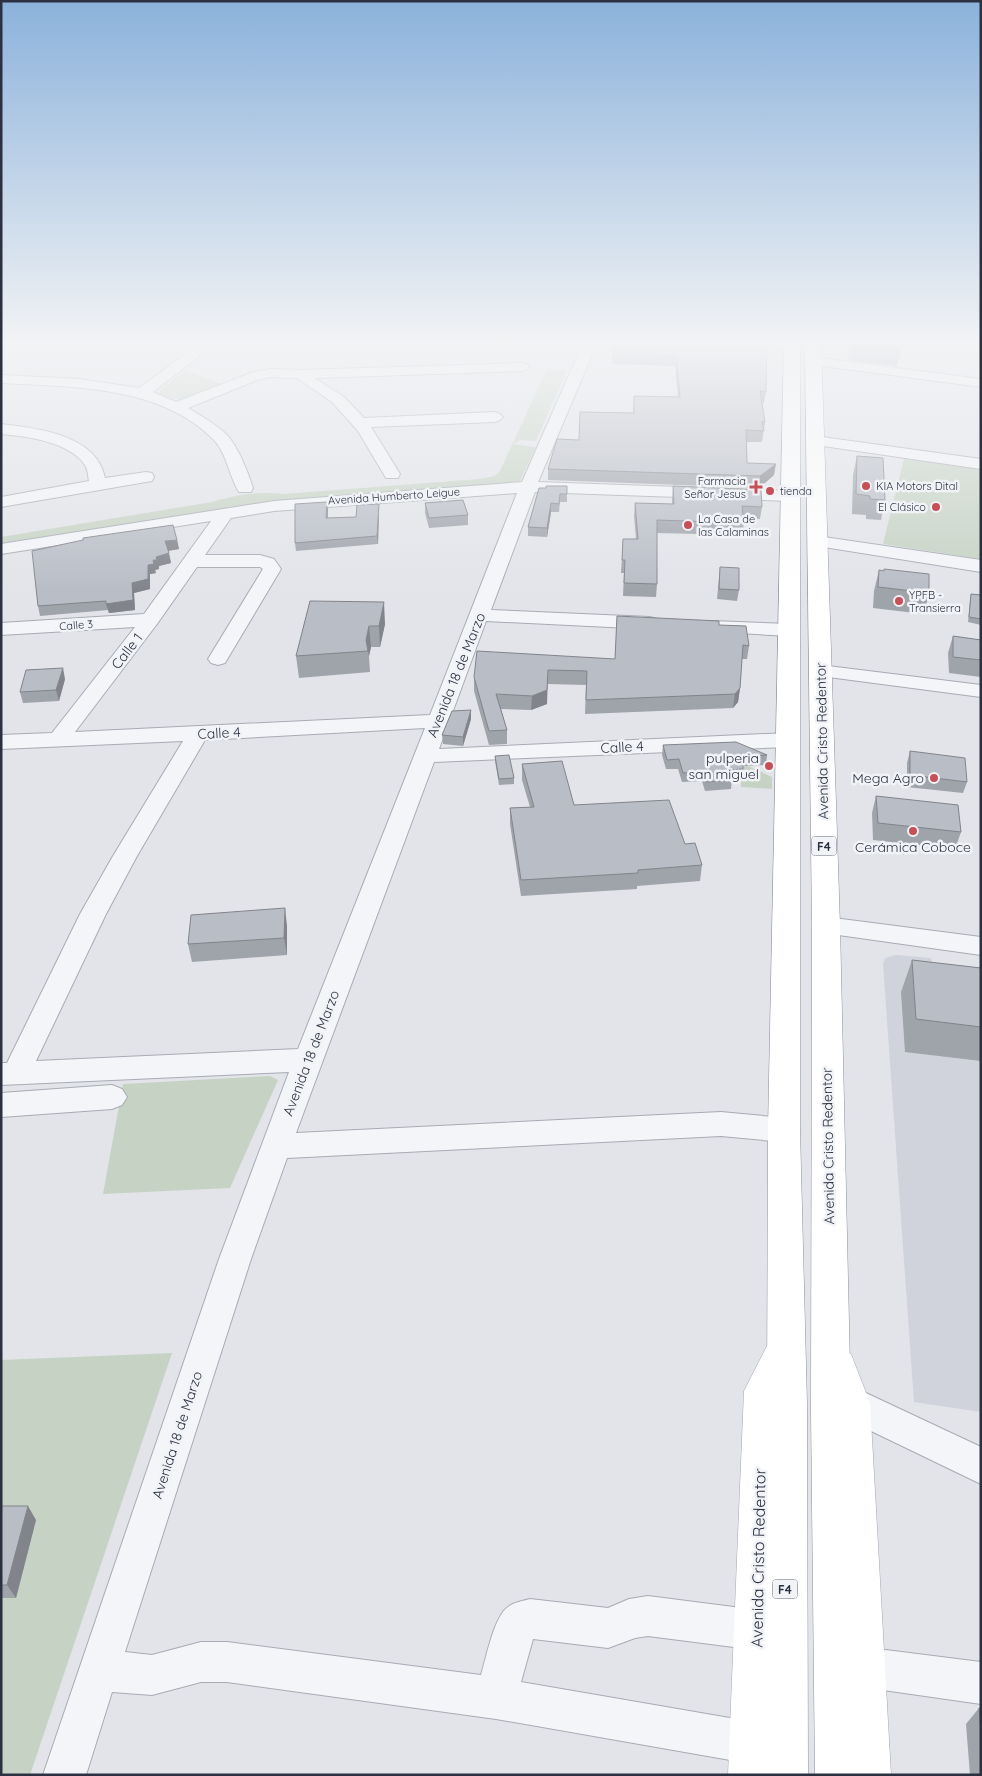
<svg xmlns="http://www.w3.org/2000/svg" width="982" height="1776" viewBox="0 0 982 1776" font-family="Quicksand,sans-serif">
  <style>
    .built { fill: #d0d3db }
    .green { fill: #c6d3c4 }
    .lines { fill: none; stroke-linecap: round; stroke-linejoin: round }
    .minor-casing { stroke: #a7abb3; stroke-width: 2 }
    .major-casing { stroke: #a2a8b5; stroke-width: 1 }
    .highway-casing { stroke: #8a919f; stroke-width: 1 }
    .minor { fill: #f4f5f8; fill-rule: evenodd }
    .major { fill: #fff; fill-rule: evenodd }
    .highway { fill: #fff; fill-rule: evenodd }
    .wall { fill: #9fa3aa }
    .shaded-wall { fill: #82848b }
    .building { fill: #b9bdc6; stroke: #82848b }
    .poi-dot { fill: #c64f58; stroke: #f1f3f7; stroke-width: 2 }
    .labels { text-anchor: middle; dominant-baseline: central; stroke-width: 5; stroke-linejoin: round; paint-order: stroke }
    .far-poi-label { font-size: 11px; fill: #2b3140; stroke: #f1f3f7; text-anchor: start }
    .far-street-label { font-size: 11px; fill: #2b3140; stroke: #f1f3f7 }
    .shield { fill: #f1f3f7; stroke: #666b77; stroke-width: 1 }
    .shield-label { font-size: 12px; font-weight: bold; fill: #2b3140 }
    .street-label { font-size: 14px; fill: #2b3140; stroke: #f1f3f7 }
    .poi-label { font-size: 14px; fill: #2b3140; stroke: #f1f3f7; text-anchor: end }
    .near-street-label { font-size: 16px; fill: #2b3140; stroke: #f1f3f7 }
  </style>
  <rect width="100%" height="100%" fill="#e2e4e9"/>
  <path class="built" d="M896,955L931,958L933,966L981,971V1412L914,1402L883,964L885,958Z"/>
  <g class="green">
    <path d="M230,343L236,344L577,343L574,351L554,352L552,346L541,344L219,353L214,355Z"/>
    <path d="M547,369L567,370L536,441L520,440L513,444L536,447L518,485L379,494L1,545V537L212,502C238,495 256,491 284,494L480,479L495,476L500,471Z"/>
    <path d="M186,370L226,386C207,392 178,409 159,393L161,389Z"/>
    <path d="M904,459L981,469V559L883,544Z"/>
    <path d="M741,766H748L772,777V789L741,787Z"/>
    <path d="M270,1076L278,1080L230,1188L103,1194L123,1084Z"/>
    <path d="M172,1353L30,1775H1V1360Z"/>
  </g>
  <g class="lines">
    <defs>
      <g id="minor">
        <path d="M200,343H216L153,392L176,402L251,373L270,369L301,370L522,363L527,364L529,367L527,370L522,371L314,378L343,396L364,418L495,412L500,414L503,417L500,420L495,422L371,427L400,474L398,478H386L358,431L332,402L297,378L270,377L260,379L188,408C201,416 216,424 227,435C238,447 248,472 253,488L251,492H239C229,476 227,454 214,440C160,385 73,387 1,383V375L79,379L139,388Z"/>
        <path d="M583,343H597L538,482L791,491L797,492L800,496L797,500L791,501L535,492L491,610L650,617L657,619L660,623L657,627L650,629L486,621L439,749L788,733L796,735L799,740L796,745L788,747L434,762L296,1133L721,1112L784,1118L795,1121L799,1130L795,1139L784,1142L721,1136L287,1158L251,1259L125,1652L152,1655L201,1642H227L481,1675C486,1659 494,1616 508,1607C514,1602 523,1601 530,1599L608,1608L629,1599L648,1596L757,1610L771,1616L777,1630L771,1644L757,1650L648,1636L635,1638L608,1648L533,1639L521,1682L753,1722L768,1728L774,1743L768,1758L753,1764L496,1719L227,1682H201L152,1695L112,1692L86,1775H43L219,1259L289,1072L1,1085V1063H7L80,914L113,856L183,741L1,749V735L52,733L135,627L1,635V623L144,614L211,521L1,554V544L274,501L522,482ZM517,493L430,715L75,732L157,624L197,567H260L263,569L208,659L211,663L218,665L225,663L281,569L274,559L260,555H205L231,518L274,511ZM425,728L298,1049L36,1061L106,914L137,856L205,740Z"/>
        <path d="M771,343H799C793,349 777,349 771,343Z"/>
        <path d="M813,357L981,379V387L808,364L806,361L808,358Z"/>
        <path d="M1,424C37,428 97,435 105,478L146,472L152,473L154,477L152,481L146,482L1,507V497L89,481C88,476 88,470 85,465C70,442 26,436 1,434Z"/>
        <path d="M815,436L981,459V469L809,444L807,441L809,438Z"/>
        <path d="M817,536L981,560V572L811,545L808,541L811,537Z"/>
        <path d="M712,621L789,624L796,626L799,630L796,634L789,636L705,631L702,627L705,623Z"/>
        <path d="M820,665L981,685V697L813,675L810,671L813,667Z"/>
        <path d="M826,917L981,937V955L817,932L813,926L817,920Z"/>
        <path d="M112,1085L122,1089L127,1097L122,1105L112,1109L1,1117V1093Z"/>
        <path d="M851,1386L981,1447V1484L838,1415L833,1403L838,1391Z"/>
        <path d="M862,1647L981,1662V1704L862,1687L848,1681L842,1667L848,1653Z"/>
      </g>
      <g id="major">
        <path d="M784,1333L797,1338L803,1351L782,1393L776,1775H728L744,1391L771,1338Z"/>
        <path d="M837,1349L851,1354L870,1403L891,1775H843L832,1403L818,1367L823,1354Z"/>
      </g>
      <g id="highway">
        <path d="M784,343H800V1130L807,1404L808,1775H760L767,1404L768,1130Z"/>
        <path d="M805,343H821L840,926L851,1412L863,1775H815L811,1412L812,926Z"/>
      </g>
    </defs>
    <use href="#minor" class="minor-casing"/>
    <use href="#major" class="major-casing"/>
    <use href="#highway" class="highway-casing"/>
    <use href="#minor" class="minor"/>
    <use href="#major" class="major"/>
    <use href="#highway" class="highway"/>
  </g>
  <g class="wall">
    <path d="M613,343H767L766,392L764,403H762L765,422L762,442H746L747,463L774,475L759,488L548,480V469L579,440L633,413L634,396L678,397L675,366L612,364Z"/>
    <path d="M850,343H902L897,366L848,360Z"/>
    <path d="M857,456L885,500L881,520L866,519V515L852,514L853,475Z"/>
    <path d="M673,486L762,507L760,519H743L744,523L742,535L657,533V584L656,597L623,596L624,573H621L623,539H636L634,516L635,503L672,504V499Z"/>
    <path d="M539,488L567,494V502H560L559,512H551L547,537L528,536V527Z"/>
    <path d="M327,502L328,518L356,517L379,504V512L378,544L296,551L295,543Z"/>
    <path d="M425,503L468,515V525L429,528L425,513Z"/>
    <path d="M177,540L179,549L168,551L171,563L159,566V569L155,570L156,573L150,574V589L134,593L135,610L109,613L108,610L40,616L38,606Z"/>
    <path d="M720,567L739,590L737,601L717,599Z"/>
    <path d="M879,570L929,593L924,614L873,608L874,591Z"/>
    <path d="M971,594L981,595V625L968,622L970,600Z"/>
    <path d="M310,601L385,624L380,647H371L369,656L370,672L299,678L296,656Z"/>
    <path d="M617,616L719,625L749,646L747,659H742L740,688L738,702L733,708L585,714L586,685L548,684L547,704L531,710L501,709L507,730V744L489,745L474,691V677L615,659Z"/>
    <path d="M953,636L981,640V677L949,673L948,653Z"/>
    <path d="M65,679L59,701L23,703L20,692Z"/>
    <path d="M471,710V719L463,746L443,744L442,735Z"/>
    <path d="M663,745L767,755L766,765L743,766L742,779H732L731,789L705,791L702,781L682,782L678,769H666L662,755Z"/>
    <path d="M910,751L967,782L963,793L907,787V763Z"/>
    <path d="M495,756L514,778V784L499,785L495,761Z"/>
    <path d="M522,764L574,805L685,844L702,865L700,881L637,886V889L521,896L510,824V808L530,807L522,780Z"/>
    <path d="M876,796L961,832L955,849L873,840L872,813Z"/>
    <path d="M287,926V955L192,962L188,944Z"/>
    <path d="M912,960L981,968V1061L905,1052L901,992Z"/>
    <path d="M1,1506L36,1520L16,1598H1Z"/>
    <path d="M979,1708L981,1709V1775H970L966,1724Z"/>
  </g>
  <g class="shaded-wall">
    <path d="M776,464L774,475L759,488L760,476Z"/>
    <path d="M327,502L328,510L327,525L326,518Z"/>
    <path d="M551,503V512L547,537V528Z"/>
    <path d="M379,504V512L378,544L377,536Z"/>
    <path d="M177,540L179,549L167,551L165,541Z"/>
    <path d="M169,553L171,563L159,566V569L155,570L156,573L150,574V589L134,593L135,610L109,613L106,604L132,583L156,557Z"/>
    <path d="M384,602L385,624L380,647L379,626Z"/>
    <path d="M369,626L371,647L369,656L366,640Z"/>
    <path d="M63,668L65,679L59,701L56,690Z"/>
    <path d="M740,688L738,702L733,708L735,694Z"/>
    <path d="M547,690V704L531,710L532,696Z"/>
    <path d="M471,710V719L463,746V737Z"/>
    <path d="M285,908L287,926V955L284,938Z"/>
    <path d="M28,1506L36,1520L16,1598L7,1585Z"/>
  </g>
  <g class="building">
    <path d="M613,343H767L766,392L760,391L765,422H762L764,431L746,430L747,463L776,464L760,476L548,469L557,439L579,440L580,412L634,413V396L680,397L676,355L613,353Z"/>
    <path d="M857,343H902L901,348Z"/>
    <path d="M857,456L883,458L885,500L870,499V496L856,494Z"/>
    <path d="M546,486H567V494H560L559,504L551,503L547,528L528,527L539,488H546Z"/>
    <path d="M673,486L761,490L762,507L742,506L744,523L657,520V584L624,583L625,560H622L623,539H638L635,503L674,504Z"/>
    <path d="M463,500L468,515L429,518L425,503Z"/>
    <path d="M327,502L326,518L356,517L357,505L379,504L377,536L295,543V504Z"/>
    <path d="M173,525L177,540L165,541L169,553L156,557L157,560H153L154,564L148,565V579L132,583L133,600L106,604V601L38,606L32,551L83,540V538Z"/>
    <path d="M720,567L739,568V590L719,589Z"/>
    <path d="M884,569L929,574V593L878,587L879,570L884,571Z"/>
    <path d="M971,594L981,595V619L969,617Z"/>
    <path d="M310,601L384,602L379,626H369L366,640L368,651L296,656Z"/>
    <path d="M617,616L719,621V625L746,626L749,646L743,645L740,688L735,694L586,700L587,671L548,670L547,690L532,696L496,694L507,730L489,731L474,677L477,651L615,659Z"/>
    <path d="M953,636L981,640V660L953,657Z"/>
    <path d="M63,668L56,690L20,692L26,670Z"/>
    <path d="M471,710L463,737L442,735L452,711Z"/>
    <path d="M736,742L767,755L743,756V769L729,770L733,780L706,782L703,772L683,773L679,759L667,760L663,745Z"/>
    <path d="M910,751L965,758L967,782L910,775Z"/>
    <path d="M509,755L514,778L499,779L495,756Z"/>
    <path d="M562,761L574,805L669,800L685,844L695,843L702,865L638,870V873L521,880L510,808L534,807L522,764Z"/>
    <path d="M876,796L958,805L961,832L878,823Z"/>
    <path d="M285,908L284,938L188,944L191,915Z"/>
    <path d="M912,960L981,968V1027L916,1019Z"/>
    <path d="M1,1506H28L7,1585H1Z"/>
    <path d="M979,1708L981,1709V1732Z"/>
  </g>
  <linearGradient id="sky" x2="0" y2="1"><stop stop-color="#8bb2db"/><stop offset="0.58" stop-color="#f2f3f5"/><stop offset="1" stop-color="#f2f3f5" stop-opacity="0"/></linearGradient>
  <rect width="982" height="591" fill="url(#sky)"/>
  <g class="poi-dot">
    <circle cx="866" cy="486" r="5"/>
    <path d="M753.5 479.5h5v5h5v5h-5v5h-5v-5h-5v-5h5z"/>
    <circle cx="770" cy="491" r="5"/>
    <circle cx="936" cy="507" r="5"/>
    <circle cx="688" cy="525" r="5"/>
    <circle cx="899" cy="601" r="5"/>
    <circle cx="769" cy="766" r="5"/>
    <circle cx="934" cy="778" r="5"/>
    <circle cx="913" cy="831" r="5"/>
  </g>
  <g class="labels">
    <g class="far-poi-label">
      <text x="746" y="481" text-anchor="end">Farmacia<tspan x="746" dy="13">Señor Jesus</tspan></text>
      <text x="876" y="486">KIA Motors Dital</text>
      <text x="780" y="491">tienda</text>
      <text x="926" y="507" text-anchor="end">El Clásico</text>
      <text x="698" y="519">La Casa de<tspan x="698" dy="13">las Calaminas</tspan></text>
      <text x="909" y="595">YPFB -<tspan x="909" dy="13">Transierra</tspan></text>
    </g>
    <g class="far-street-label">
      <text transform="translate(394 496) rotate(-4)">Avenida Humberto Leigue</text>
      <text transform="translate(76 625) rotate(-4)">Calle 3</text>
    </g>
    <g class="shield">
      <rect x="811.5" y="836.5" width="25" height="19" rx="4"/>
      <rect x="772.5" y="1579.5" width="25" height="19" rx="4"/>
    </g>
    <g class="shield-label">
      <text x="824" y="846">F4</text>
      <text x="785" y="1589">F4</text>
    </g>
    <g class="street-label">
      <text transform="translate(127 651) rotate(-52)">Calle 1</text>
      <text transform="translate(456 675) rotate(-68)">Avenida 18 de Marzo</text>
      <text transform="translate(219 733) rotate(-3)">Calle 4</text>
      <text transform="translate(822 741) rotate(-91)">Avenida Cristo Redentor</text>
      <text transform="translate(622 747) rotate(-3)">Calle 4</text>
      <text transform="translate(311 1053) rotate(-69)">Avenida 18 de Marzo</text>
      <text transform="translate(828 1146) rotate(-91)">Avenida Cristo Redentor</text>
      <text transform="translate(177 1435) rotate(-72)">Avenida 18 de Marzo</text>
    </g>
    <g class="poi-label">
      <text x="759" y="758">pulperia<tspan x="759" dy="16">san miguel</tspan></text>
      <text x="924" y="778">Mega Agro</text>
      <text x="913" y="847" text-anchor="middle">Cerámica Coboce</text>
    </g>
    <g class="near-street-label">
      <text transform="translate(758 1558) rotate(-89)">Avenida Cristo Redentor</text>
    </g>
  </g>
  <rect width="982" height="1776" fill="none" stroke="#2b3140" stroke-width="5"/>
</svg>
